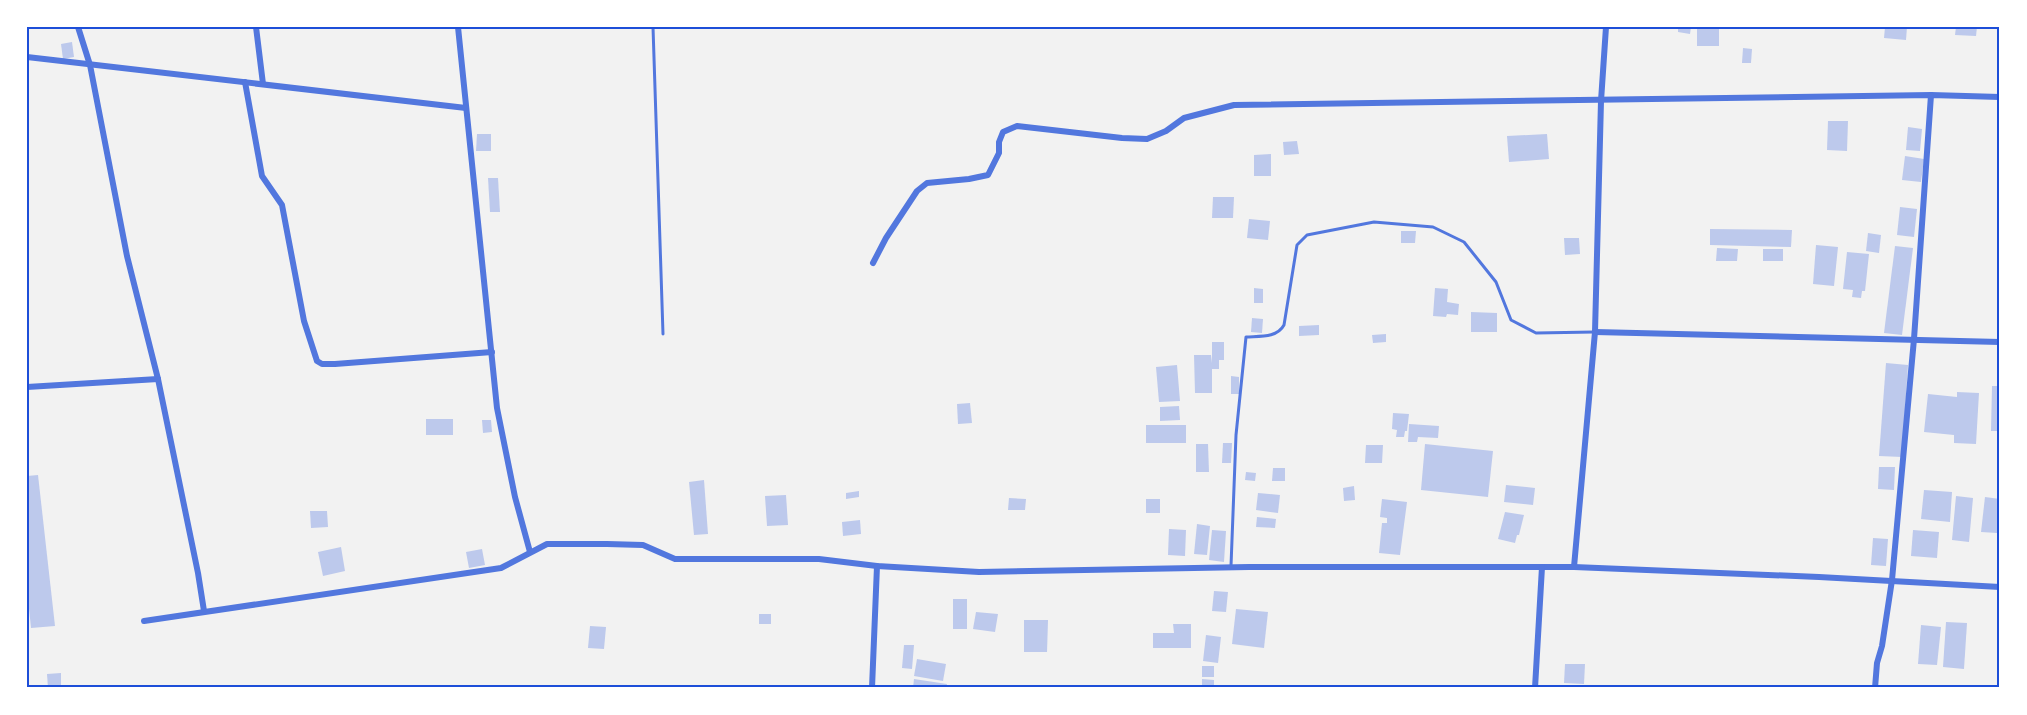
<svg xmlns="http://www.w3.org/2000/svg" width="2027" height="715" viewBox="0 0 2027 715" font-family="Figtree,sans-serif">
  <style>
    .building { fill: #bdc9ec }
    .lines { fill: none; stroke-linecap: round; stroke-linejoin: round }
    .service { stroke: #5277de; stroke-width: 3 }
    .minor { stroke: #5277de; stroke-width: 6 }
    .neatline { fill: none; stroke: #1d4ed8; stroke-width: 2 }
  </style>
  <rect width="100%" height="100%" fill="#f2f2f2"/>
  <g class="building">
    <path d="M1678,27H1691L1690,34L1678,32Z"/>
    <rect x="1697" y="27" width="22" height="19"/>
    <path d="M1885,27H1907L1906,40L1884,38Z"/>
    <path d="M1956,27H1977L1976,36L1955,35Z"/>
    <path d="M72,42L74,57L63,59L61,44Z"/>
    <path d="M1743,48L1752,49L1751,63H1742Z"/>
    <path d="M1828,121H1848L1847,151L1827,150Z"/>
    <path d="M1908,127L1922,129L1920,151L1906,150Z"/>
    <path d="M477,134H491V151H476Z"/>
    <path d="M1547,134L1549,159L1509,162L1507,136Z"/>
    <path d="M1297,141L1299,154L1284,155L1283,142Z"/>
    <path d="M1271,154V176H1254V155Z"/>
    <path d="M1905,156L1924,159L1921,182L1902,180Z"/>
    <path d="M488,178H498L500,212H490Z"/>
    <path d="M1213,197H1234L1233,218H1212Z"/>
    <path d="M1900,207L1917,209L1914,237L1897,235Z"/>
    <path d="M1249,219L1270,221L1268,240L1247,238Z"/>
    <path d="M1710,229L1792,230L1791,247L1710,245Z"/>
    <path d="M1401,231H1416L1415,243H1401Z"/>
    <path d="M1868,233L1881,235L1879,253L1866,251Z"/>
    <path d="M1564,238H1579L1580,254L1565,255Z"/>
    <path d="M1816,245L1838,247L1834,286L1813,284Z"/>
    <path d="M1895,246L1913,248L1902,335L1884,333Z"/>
    <path d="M1717,248L1738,249L1737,261H1716Z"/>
    <rect x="1763" y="249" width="20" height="12"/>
    <path d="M1847,252L1869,254L1865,291H1862L1861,298L1852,297L1853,290L1843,289Z"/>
    <path d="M1254,288L1263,289V303H1254Z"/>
    <path d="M1435,288L1448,289L1447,302L1459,304L1458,315L1447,314L1446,317L1433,316Z"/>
    <path d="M1471,312L1497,313V332H1471Z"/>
    <path d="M1252,318L1263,319L1262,333L1251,332Z"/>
    <path d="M1319,325V335L1299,336V326Z"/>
    <path d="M1386,334V342L1373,343L1372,335Z"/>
    <path d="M1212,342H1224V360H1219V369H1212V393H1195L1194,355H1211L1212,363Z"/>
    <path d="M1886,363L1908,365L1902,457L1879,456Z"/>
    <path d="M1177,365L1180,401L1159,402L1156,367Z"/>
    <path d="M1231,376L1239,377V394H1231Z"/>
    <path d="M1992,386H2000V431H1991Z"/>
    <path d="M1957,392L1979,393L1976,444L1954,443V435L1924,432L1928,394L1957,397Z"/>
    <path d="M970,403L972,423L958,424L957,404Z"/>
    <path d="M1179,406L1180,420L1160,421V407Z"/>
    <path d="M1393,413L1409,414L1407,431H1405L1404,437H1396L1397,430L1392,429Z"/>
    <rect x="426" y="419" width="27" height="16"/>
    <path d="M482,420H491L492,432L483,433Z"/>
    <path d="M1409,424L1439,426L1438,438L1418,437L1417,442H1408Z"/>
    <rect x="1146" y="425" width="40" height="18"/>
    <path d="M1223,443H1232L1231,463H1222Z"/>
    <path d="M1196,444H1208L1209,472H1196Z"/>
    <path d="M1425,444L1493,451L1488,497L1421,490Z"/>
    <path d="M1366,445H1383L1382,463H1365Z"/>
    <path d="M1879,467H1895L1894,490L1878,489Z"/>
    <path d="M1273,468H1285V481H1272Z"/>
    <path d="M1246,472L1256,473L1255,481L1245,480Z"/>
    <path d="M38,475L55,626L31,628L27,589V476Z"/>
    <path d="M704,480L708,534L694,535L689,482Z"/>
    <path d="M1506,485L1535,488L1533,505L1504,502Z"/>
    <path d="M1354,486L1355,500L1344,501L1343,488Z"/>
    <path d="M1924,490L1952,492L1950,522L1921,519Z"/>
    <path d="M859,491V497L846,499V493Z"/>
    <path d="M1258,493L1280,495L1278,513L1256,510Z"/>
    <path d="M786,495L788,525L767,526L765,496Z"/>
    <path d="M1956,496L1973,498L1969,542L1952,540Z"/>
    <path d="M1985,497L2000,499L1997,533L1981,532Z"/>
    <path d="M1009,498L1026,499L1025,510H1008Z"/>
    <rect x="1146" y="499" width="14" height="14"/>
    <path d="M1382,499L1407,502L1400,555L1379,553L1382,523H1387V518L1380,517Z"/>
    <path d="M310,511H327L328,527L311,528Z"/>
    <path d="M1505,512L1524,515L1519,535H1517L1515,543L1498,539Z"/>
    <path d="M1257,517L1276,519L1275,528L1256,527Z"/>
    <path d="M860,520L861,534L843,536L842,522Z"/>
    <path d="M1197,524L1210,526L1207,555L1194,554Z"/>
    <path d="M1169,529L1186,530L1185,556L1168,555Z"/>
    <path d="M1212,530L1226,531L1224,562L1209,560Z"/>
    <path d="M1913,530L1939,532L1937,558L1911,556Z"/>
    <path d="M1873,538L1888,539L1886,566L1871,565Z"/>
    <path d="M341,547L345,571L323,576L318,552Z"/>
    <path d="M482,549L485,565L469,568L466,552Z"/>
    <path d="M1214,591L1228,592L1226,612L1212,611Z"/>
    <rect x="953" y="599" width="14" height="30"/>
    <path d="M1236,609L1268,612L1264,648L1232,644Z"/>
    <path d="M976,612L998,614L995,632L973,629Z"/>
    <rect x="759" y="614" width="12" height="10"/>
    <path d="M1024,620H1048L1047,652H1024Z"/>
    <path d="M1946,622L1967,623L1964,669L1943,667Z"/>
    <path d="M1173,624H1191V648H1153V633H1174Z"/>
    <path d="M1921,625L1941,627L1937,665L1918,664Z"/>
    <path d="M590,626L606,627L604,649L588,648Z"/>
    <path d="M1206,635L1221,637L1218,663L1203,661Z"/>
    <path d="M904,645H914L912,669L902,668Z"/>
    <path d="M917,659L946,664L943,681L914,676Z"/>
    <path d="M1565,664H1585L1584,684L1564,683Z"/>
    <rect x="1202" y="666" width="12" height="11"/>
    <path d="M61,673V688H48L47,674Z"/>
    <path d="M914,679L947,684L946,688H913Z"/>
    <path d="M1202,679L1214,680V688H1202Z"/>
    <path d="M1842,685L1871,686V688H1842Z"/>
  </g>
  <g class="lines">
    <g class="service">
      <path d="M653,27L663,334"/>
      <path d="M1231,566L1236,435L1246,337C1260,336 1277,338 1284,325L1297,245L1307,235L1374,222L1433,227L1464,242L1496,282L1511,320L1536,333L1594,332"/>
    </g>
    <g class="minor">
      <path d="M78,27L90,65L127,256L158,379L198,573L204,611"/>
      <path d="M256,27L263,84"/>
      <path d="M458,27L497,408L515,497L530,552"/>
      <path d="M27,57L466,108"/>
      <path d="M245,82L262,176L282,205L304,321L317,361L322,364H335L492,352"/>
      <path d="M873,263L886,238L917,191L927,183L969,179L988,175L999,153V142L1003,132L1017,126L1122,138L1147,139L1166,131L1184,118L1234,105L1931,95L2000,97"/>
      <path d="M1595,332L2000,342"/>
      <path d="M27,387L158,379"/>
      <path d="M1574,567L1595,332L1601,101L1606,27"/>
      <path d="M144,621L501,568L547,544H607L643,545L675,559H819L877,566L979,572L1249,567H1574L1819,577L2000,587"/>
      <path d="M872,688L877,566"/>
      <path d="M1535,688L1542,567"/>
      <path d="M1875,688L1877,663L1882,646L1892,580L1914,339L1931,95"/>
    </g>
  </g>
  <rect width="2027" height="715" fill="none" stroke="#ffffff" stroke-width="57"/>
  <rect x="28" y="28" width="1970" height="658" class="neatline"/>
</svg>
